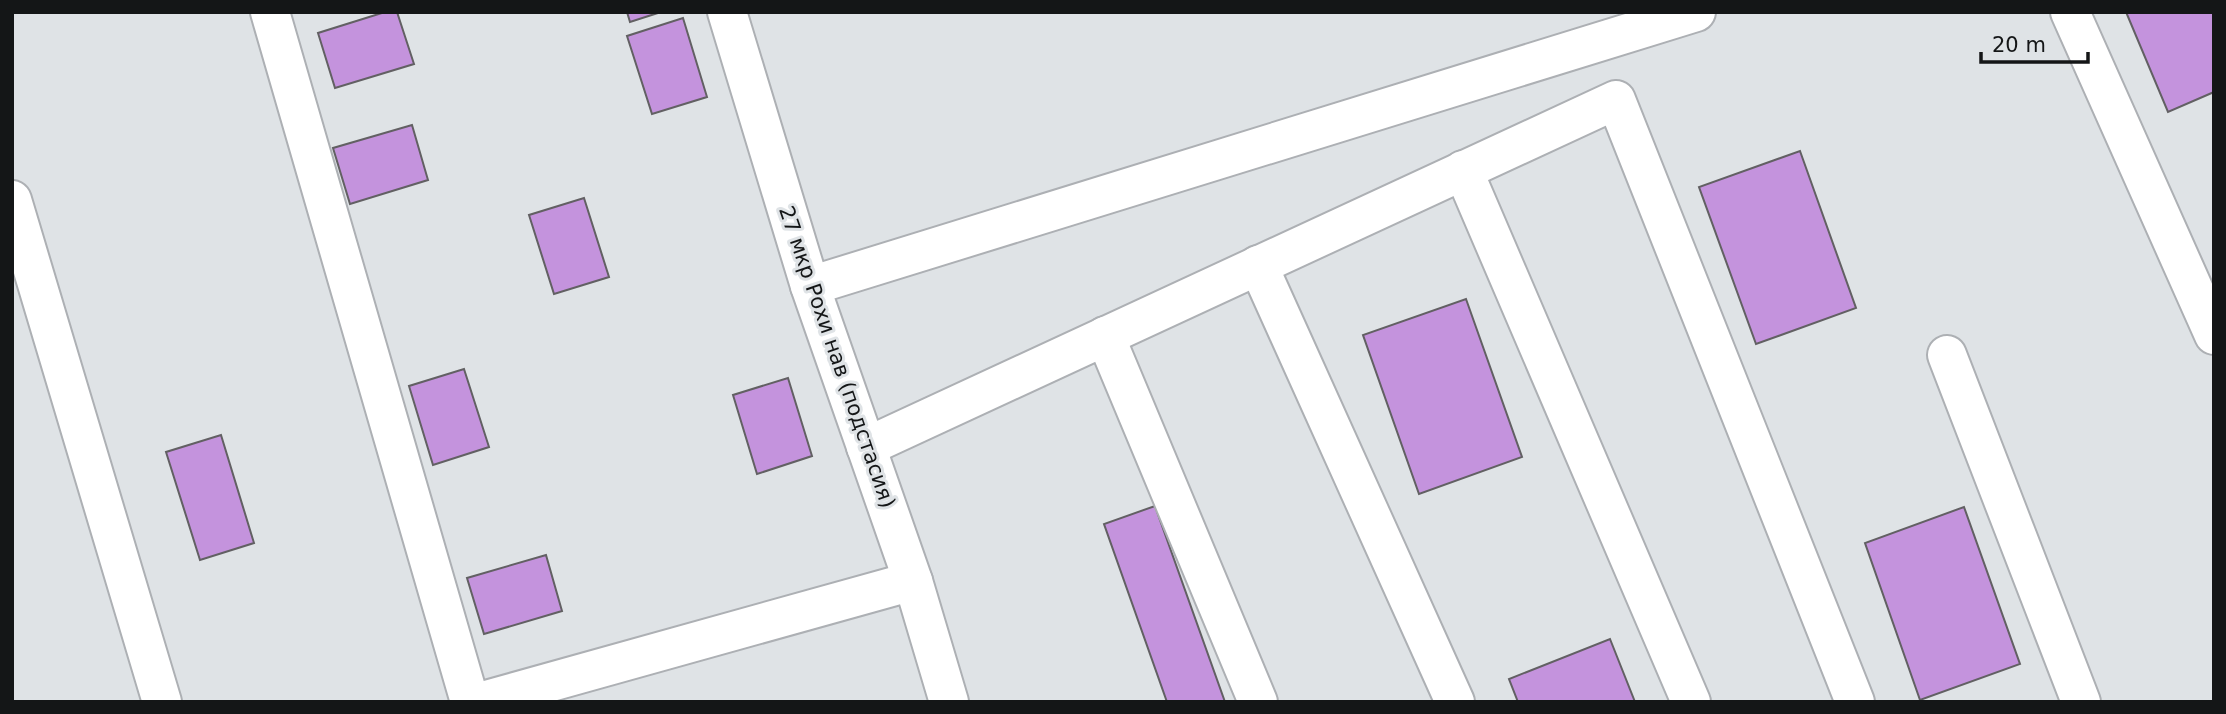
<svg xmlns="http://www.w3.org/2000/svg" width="2226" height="714" viewBox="0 0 2226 714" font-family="'DejaVu Sans',sans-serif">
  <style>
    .building { fill: #c493dd; stroke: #626063; stroke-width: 2 }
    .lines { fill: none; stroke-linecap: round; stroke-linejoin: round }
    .minor-casing { stroke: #adb0b4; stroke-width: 42 }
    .minor { stroke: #fff; stroke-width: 38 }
    .labels { text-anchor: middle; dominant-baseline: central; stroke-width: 6; stroke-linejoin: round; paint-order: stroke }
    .street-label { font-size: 21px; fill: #141617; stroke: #dfe3e6 }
  </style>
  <rect width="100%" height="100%" fill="#dfe3e6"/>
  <g class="building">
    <path d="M385,12H397L414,64L335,88L318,33Z"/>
    <path d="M627,12H661L630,22Z"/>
    <path d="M2126,12H2214V92L2168,112Z"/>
    <path d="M683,18L707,97L652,114L627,36Z"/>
    <path d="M412,125L428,180L350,204L333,148Z"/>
    <path d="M1800,151L1856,308L1756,344L1699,187Z"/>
    <path d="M584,198L609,277L554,294L529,215Z"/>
    <path d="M1466,299L1522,457L1419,494L1363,335Z"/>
    <path d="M464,369L489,447L433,465L409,386Z"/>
    <path d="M788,378L812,456L757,474L733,395Z"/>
    <path d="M221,435L254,543L200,560L166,452Z"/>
    <path d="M1155,506L1225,702H1167L1104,524Z"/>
    <path d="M1964,507L2020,664L1920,700L1865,543Z"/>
    <path d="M546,555L562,611L484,634L467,578Z"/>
    <path d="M1610,639L1635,702H1518L1509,679Z"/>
  </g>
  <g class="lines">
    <defs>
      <g id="minor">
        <path d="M270,12L470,702"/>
        <path d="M727,12L810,286L913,581L949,702"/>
        <path d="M2070,12L2214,335"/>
        <path d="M1463,170L1691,702"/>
        <path d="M12,200L162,702"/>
        <path d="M1258,265L1455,702"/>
        <path d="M810,286L1696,12"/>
        <path d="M1105,336L1258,702"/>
        <path d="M1947,355L2081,702"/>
        <path d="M866,447L1616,100L1855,702"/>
        <path d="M479,702L913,581"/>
      </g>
    </defs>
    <use href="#minor" class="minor-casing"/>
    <use href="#minor" class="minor"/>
  </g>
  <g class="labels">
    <g class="street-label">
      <text transform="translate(837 357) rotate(71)">27 мкр Рохи нав (подстасия)</text>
    </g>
  </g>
  <rect width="2226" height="714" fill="none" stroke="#141617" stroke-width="28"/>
  <path d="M1981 52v10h107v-10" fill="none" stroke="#141617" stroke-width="3.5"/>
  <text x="1992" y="52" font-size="21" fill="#141617" stroke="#dfe3e6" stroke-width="5" paint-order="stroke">20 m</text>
</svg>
